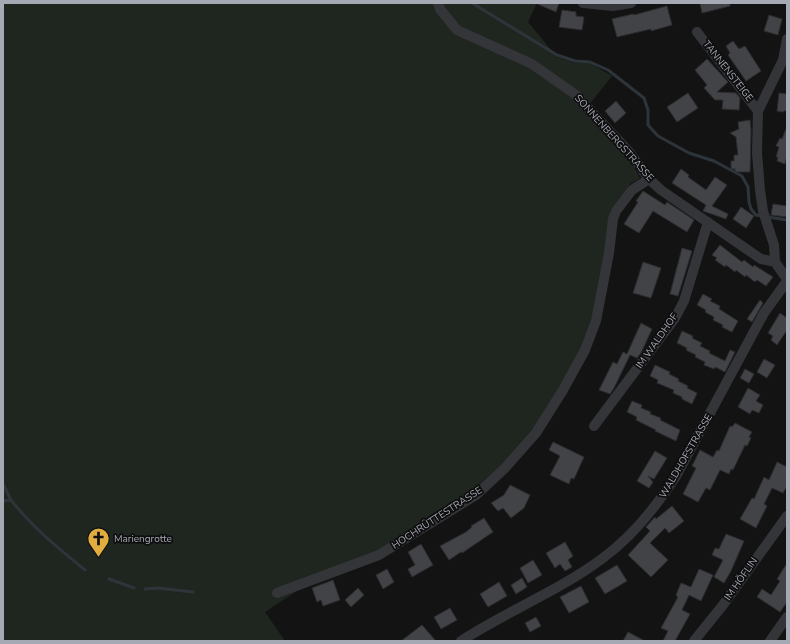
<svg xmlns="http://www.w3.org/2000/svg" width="790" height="644" viewBox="0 0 790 644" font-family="'Nunito Sans',sans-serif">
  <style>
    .green { fill: #1f2620 }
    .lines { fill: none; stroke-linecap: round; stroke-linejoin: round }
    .stream { stroke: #2d353b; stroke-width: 3 }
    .building { fill: #424347; stroke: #2d2d30 }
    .minor { stroke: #343539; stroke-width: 10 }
    .labels { text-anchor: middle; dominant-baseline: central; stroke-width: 3.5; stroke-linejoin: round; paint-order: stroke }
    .street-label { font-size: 10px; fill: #a5a9b3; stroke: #0e0e0f }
    .poi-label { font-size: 10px; fill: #a5a9b3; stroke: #0e0e0f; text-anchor: start }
  </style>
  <rect width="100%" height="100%" fill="#131314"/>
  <path class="green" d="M3,3H537L528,22L557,57L575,63H590L612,76L585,110L628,157L640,178L630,184L610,211L602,280L593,318L584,344L536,427L516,452L463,499L374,555L300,589L265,612L285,641H3Z"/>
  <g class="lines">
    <g class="stream">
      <path d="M472,3L557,55L575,61L590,62L608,70L644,98L648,110V125L658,136L689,153L714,161L742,176L748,187L749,202L751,209L756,215L762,216"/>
      <path d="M768,217L787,220"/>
      <path d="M3,484L11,500"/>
      <path d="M3,501L11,500C32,527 58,548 85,570"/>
      <path d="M109,579L134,588"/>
      <path d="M145,589L158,588L193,592"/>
    </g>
  </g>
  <g class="building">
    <path d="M535,3H559L556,12Z"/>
    <path d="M700,3H730V6L702,13Z"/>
    <path d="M667,6L672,25L651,31V29L617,37L612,19L633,14L634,15Z"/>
    <path d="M562,10L576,12V16L584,17L582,30L559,27Z"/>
    <path d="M769,15L782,19L778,35L764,31Z"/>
    <path d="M733,41L739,49L745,46L761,71L746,81L728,55L730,53L726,46Z"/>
    <path d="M707,59L728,82L717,92L736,93L740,98L739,110L722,109L723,100H715L704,88L707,85L695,70Z"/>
    <path d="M688,93L698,108L677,122L667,107Z"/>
    <path d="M779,93L787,94V110L782,112L777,111Z"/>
    <path d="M616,101L626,113L615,123L605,111Z"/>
    <path d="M750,120L751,130L750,172H735V169H731V161H734V155H738L736,137L730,133L739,129L738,122Z"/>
    <path d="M786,129H787V160L786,159L785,164L777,161L778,157H776L779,147L776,146L780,138L782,139Z"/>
    <path d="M681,169L689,175L688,177L706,190L715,177L727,185L712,206L728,214L726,219L703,211L706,205L672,183Z"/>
    <path d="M643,191L665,205L667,202L694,220L687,232L653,211L639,233L624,224L638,202L636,201Z"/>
    <path d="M773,204L787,206V217L771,215Z"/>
    <path d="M741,207L754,216L746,228L733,219Z"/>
    <path d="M720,245L742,262L744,260L753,267L754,265L773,277L766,286L757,280L755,282L746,275L745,277L736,270L735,272L726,265L725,267L715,260L717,258L712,255Z"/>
    <path d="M682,248L692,251L678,296L670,294Z"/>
    <path d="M643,262L661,268L651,298L633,293Z"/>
    <path d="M703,294L712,299L710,301L720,306L719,309L738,321L732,332L722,327L723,325L713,320L714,317L705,312L706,310L697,305Z"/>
    <path d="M760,300L763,303L752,322L747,319Z"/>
    <path d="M780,313L787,318V330L777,345L771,340L773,336L768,333Z"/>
    <path d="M641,323L652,329L641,353L637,358L630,355L614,388L610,394L599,390L613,362L617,364L623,352L627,354Z"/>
    <path d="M682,331L693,336L692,338L702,343L700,346L710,351L709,353L725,361L730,350L735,352L725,372L715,367L714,369L704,365L705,362L695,357L696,355L686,350L687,348L677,343Z"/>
    <path d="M764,359L775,365L767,378L757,372Z"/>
    <path d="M655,365L670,372L669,374L679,379L678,381L688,386L687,388L697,393L692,404L682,399V397L673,393L674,390L657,383L658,380L650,376Z"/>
    <path d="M745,369L754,374L749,383L740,378Z"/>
    <path d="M748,388L760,395L756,401L763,405L759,413L752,410L750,414L738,407Z"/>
    <path d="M632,401L642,405L641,408L651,412L650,414L661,418L660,420L680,430L676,441L655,431L656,430L636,420L637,417L627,412Z"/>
    <path d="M735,423L752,432L749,437L751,438L747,446L745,445L733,470L731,469L729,474L720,470L710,490L706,488L698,502L683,494L696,468L692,466L700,450L713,457L717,450L719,451L730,426L732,427Z"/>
    <path d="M553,442L584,457L574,479L571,478L569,484L550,475L560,456L549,450Z"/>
    <path d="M655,451L667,458L654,479L648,476L653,482L649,488L637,481Z"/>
    <path d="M777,462L787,467V486L783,493L772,488L764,504L767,506L756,528L740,519L752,498L754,499L764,477L769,480Z"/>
    <path d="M510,485L530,495L524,508L511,518L503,508L498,511L491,503L504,495Z"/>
    <path d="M672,506L684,521L669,533L665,528L650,543L668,560L651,577L628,555L650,531L646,527L655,517L656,519Z"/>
    <path d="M484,518L493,532L462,553L461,552L449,560L440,546L466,532L472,527L471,526Z"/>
    <path d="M726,534L744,541L731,571L724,583L714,577L723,560L712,555L715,548L719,549Z"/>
    <path d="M565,542L573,556L568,560L572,567L565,571L560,564L555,568L546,553Z"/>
    <path d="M421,544L433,565L412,577L408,569L415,565L408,552Z"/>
    <path d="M533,560L542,575L528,583L520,568Z"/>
    <path d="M787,563V602L780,612L757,597L762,589L771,595L780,581L777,579Z"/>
    <path d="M617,565L627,581L605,594L595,578Z"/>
    <path d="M387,569L394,582L383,589L376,575Z"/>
    <path d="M699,569L713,575L701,601L689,595L682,610L690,614L675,641H663L668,631L661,628L678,597L676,595L681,583L691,587Z"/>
    <path d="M522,578L527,587L516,594L511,585Z"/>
    <path d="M333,580L340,600L323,606L321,600L317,602L312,588Z"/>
    <path d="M499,582L507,596L488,607L480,594Z"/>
    <path d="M581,586L589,602L569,613L560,597Z"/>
    <path d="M358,588L364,595L351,607L345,600Z"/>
    <path d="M450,608L457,620L441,629L434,617Z"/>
    <path d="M536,617L541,626L530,632L525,623Z"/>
    <path d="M422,625L436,641H401Z"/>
    <path d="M628,632L645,641H623Z"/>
  </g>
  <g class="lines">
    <g class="minor">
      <path d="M438,3L440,9L457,30L532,64L576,95L630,153L649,179L661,190L761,259L775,262L787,279"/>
      <path d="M583,3L613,6L631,3"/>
      <path d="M697,32L758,111"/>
      <path d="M775,262L774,245L763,211L760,190L757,153L758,111L783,60L787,39"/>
      <path d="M594,426L675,318L684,301L708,222"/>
      <path d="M277,593L379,555L476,495L505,468L536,433L563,390L585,350L596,321L609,253L613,219L616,211L632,190L649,179"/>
      <path d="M461,641C507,611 559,591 603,558C633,536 656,507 676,476L764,313L787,281"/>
      <path d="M694,641L723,605L787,516"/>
      <path d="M770,641L787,617"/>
    </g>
  </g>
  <defs>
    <symbol id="church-pin" viewBox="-11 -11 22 30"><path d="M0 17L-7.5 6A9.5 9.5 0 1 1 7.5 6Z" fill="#e1ad3e" stroke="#0e0e0f"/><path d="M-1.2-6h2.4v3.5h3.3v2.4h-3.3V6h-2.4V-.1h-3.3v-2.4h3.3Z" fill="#111"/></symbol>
  </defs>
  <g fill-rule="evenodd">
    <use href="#church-pin" x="86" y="526" width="25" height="34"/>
  </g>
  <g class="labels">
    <g class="street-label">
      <text transform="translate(728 71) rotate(52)">TANNENSTEIGE</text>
      <text transform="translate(614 138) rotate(48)">SONNENBERGSTRASSE</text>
      <text transform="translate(657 341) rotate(-55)">IM WALDHOF</text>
      <text transform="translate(686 456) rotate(-60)">WALDHOFSTRASSE</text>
      <text transform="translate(437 518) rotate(-33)">HOCHRÜTTESTRASSE</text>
      <text transform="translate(741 579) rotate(-55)">IM HÖFLIN</text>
    </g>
    <g class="poi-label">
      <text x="114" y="539">Mariengrotte</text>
    </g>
  </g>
  <rect width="790" height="644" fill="none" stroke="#a5a9b3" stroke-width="8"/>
</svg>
